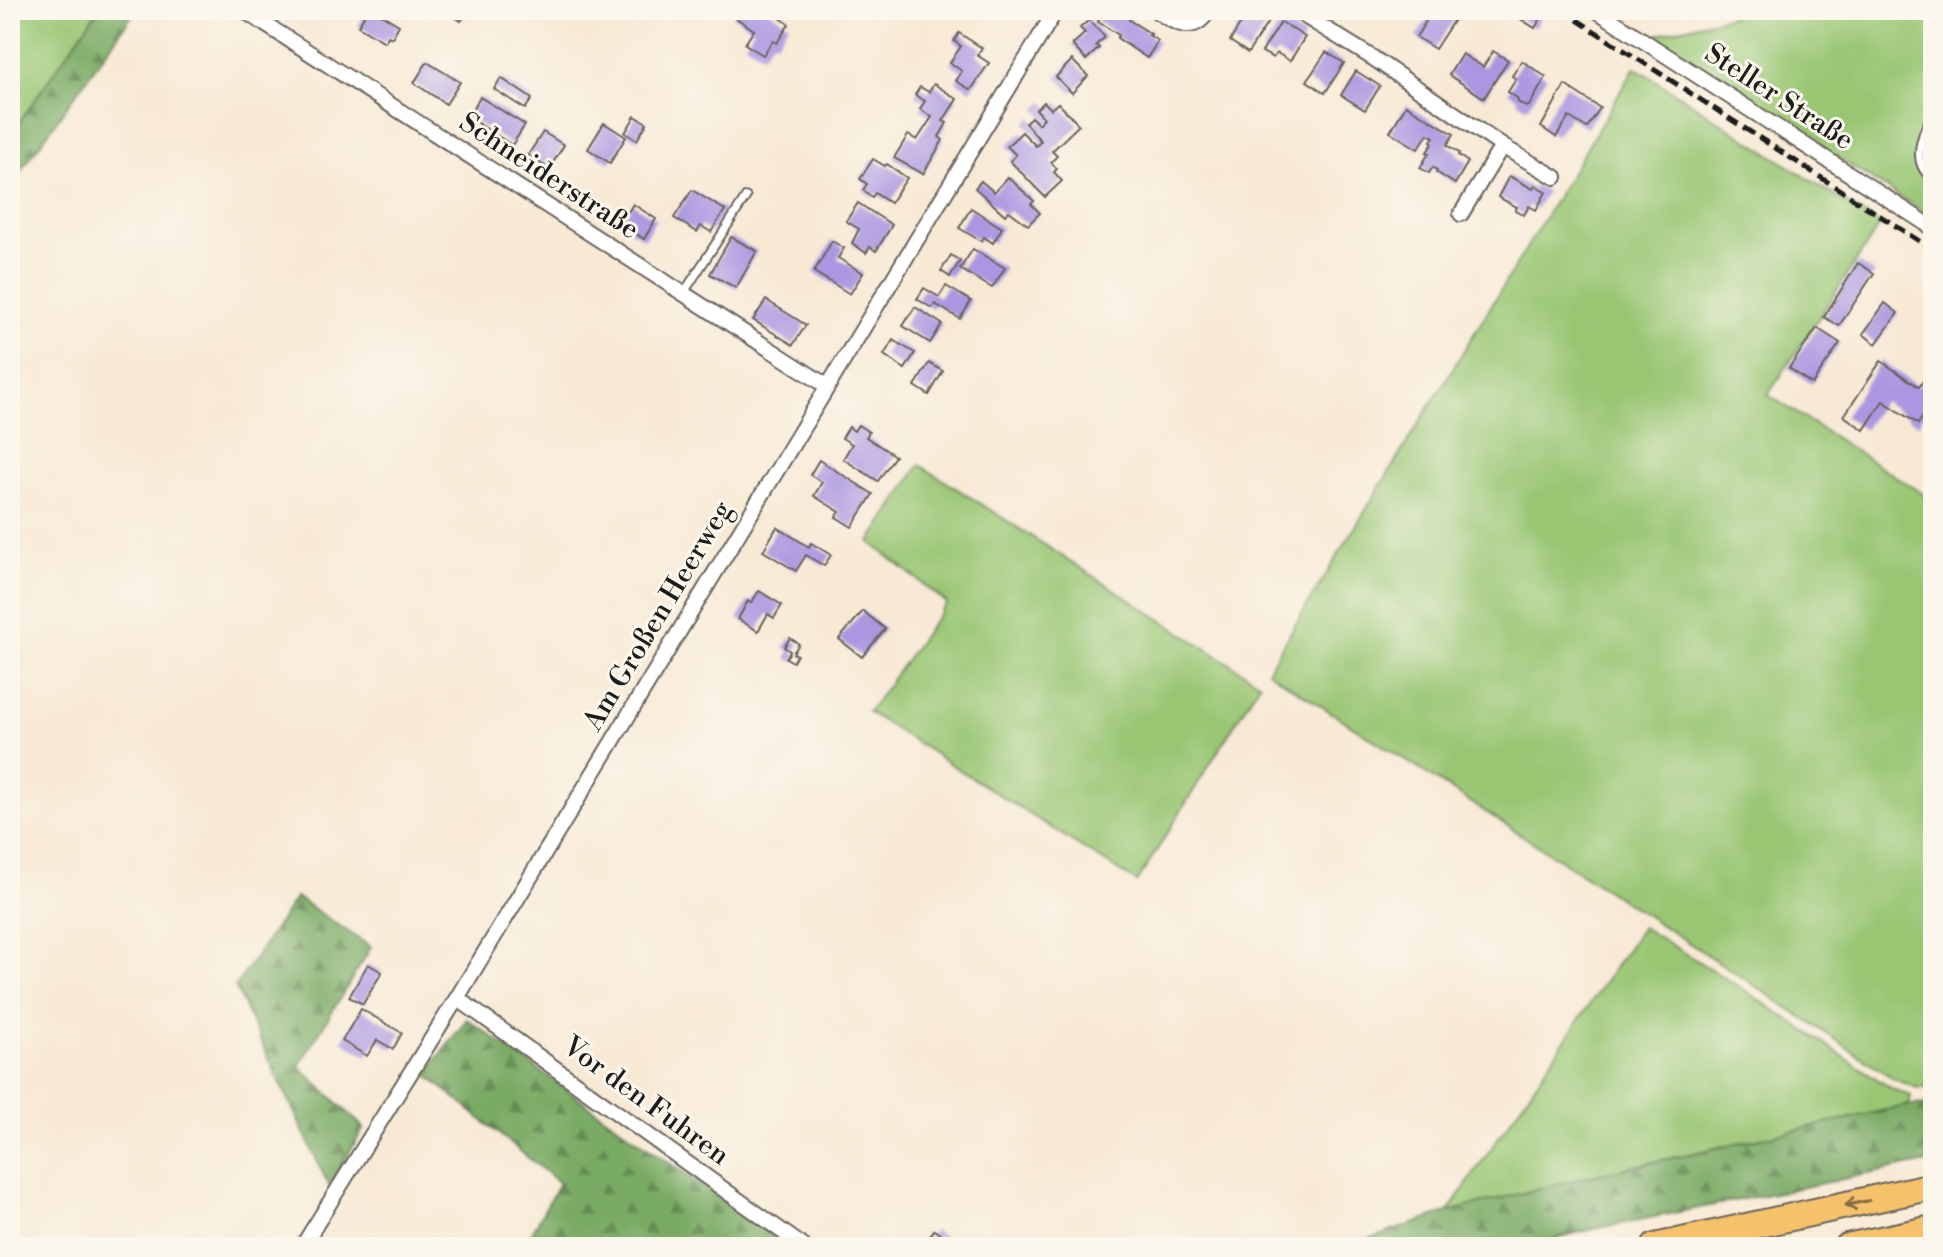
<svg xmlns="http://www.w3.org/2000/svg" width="1943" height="1257" viewBox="0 0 1943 1257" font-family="'Libre Bodoni',serif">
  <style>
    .green { fill: #99c673; stroke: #5a7148; stroke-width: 2 }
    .forest { fill: url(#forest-firs); stroke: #4b6440; stroke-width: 2 }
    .building { fill: #ab97e1 }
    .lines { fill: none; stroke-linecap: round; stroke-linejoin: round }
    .service-casing { stroke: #69645d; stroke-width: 11 }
    .minor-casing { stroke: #69645d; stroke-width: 18 }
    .motorway-casing { stroke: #69645d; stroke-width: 30 }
    .service { stroke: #fff; stroke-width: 7 }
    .minor { stroke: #fff; stroke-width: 14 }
    .motorway { stroke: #f5c16b; stroke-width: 26 }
    .rail { stroke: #1c1c1c; stroke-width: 5; stroke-dasharray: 12 6; stroke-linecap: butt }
    .oneway { stroke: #886e44 }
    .labels { text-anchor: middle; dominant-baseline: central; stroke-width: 6; stroke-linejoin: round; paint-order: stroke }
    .street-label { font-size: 28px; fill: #1c1c1c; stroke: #fbf7ec }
  </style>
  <defs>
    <pattern id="forest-firs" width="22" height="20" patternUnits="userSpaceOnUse" patternTransform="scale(2)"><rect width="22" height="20" fill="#7aab65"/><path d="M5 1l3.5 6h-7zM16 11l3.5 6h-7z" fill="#638a52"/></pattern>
  </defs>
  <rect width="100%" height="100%" fill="#fbf7ec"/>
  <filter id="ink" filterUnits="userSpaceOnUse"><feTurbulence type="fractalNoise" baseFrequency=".0125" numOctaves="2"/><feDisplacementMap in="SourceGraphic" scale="16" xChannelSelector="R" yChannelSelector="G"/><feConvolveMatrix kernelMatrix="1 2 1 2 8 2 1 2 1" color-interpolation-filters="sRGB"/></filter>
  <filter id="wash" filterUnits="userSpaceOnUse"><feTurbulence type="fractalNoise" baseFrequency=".006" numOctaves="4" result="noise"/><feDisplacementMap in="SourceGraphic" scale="32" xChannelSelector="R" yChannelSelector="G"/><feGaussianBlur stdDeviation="1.8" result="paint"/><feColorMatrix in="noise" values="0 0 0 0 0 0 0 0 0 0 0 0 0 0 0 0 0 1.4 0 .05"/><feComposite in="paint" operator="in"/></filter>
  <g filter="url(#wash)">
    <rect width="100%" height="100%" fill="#f8e9d5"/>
    <g class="green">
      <path d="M10,10H98L10,135Z"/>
      <path d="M1755,10H1933V218L1647,37Z"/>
      <path d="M1635,67L1880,225L1768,395L1928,497L1933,490V1088H1918L1896,1080L1745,979L1267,671L1518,262Z"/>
      <path d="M920,465L1260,683L1137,882L868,712L947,603L870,542Z"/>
      <path d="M1642,927L1743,989L1892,1089L1911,1096L1909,1105L1582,1178L1448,1212Z"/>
    </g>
    <g class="forest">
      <path d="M98,10H136L10,186V135Z"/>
      <path d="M296,897L371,947L299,1066L364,1128L329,1186L235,987Z"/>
      <path d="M467,1019L788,1247H524L559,1183L426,1074Z"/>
      <path d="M1933,1104V1161L1580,1232L1524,1247H1345L1448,1212L1582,1178L1909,1105Z"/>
    </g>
    <g id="blocks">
      <g class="building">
        <path d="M367,10H374L399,25L392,38L388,36L385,42L358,26Z"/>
        <path d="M450,10H468L461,21L448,13Z"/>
        <path d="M737,10H768L789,24L777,43L773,41L763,55L745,44L754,30L733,16Z"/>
        <path d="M1094,10H1120L1131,17L1129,20L1151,34L1149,35L1158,41L1147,58L1117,38L1119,35L1098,22L1099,20L1091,14Z"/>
        <path d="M1249,10L1268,22L1248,53L1230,41Z"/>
        <path d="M1388,10H1417L1412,18L1400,11L1397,16Z"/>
        <path d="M1433,10H1448L1457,15L1435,49L1416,37Z"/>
        <path d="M1506,10H1546L1535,28Z"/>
        <path d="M1089,20L1105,37L1096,45L1099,48L1086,60L1072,45L1085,33L1080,28Z"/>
        <path d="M1281,22L1305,37L1290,61L1277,53L1273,58L1262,52Z"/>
        <path d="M959,33L982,48L977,55L989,63L971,90L956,81L962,71L950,63L961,46L954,41Z"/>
        <path d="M1493,51L1508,60L1484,98L1449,75L1462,54L1483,67Z"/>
        <path d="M1326,52L1344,63L1325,93L1307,81Z"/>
        <path d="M1072,60L1088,76L1072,93L1056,77Z"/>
        <path d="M1522,61L1546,77L1529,106L1526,107L1518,102L1517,98L1508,92L1516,79L1512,76Z"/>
        <path d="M427,62L460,82L446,104L414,83Z"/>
        <path d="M1356,71L1380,86L1365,110L1341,95Z"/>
        <path d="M501,78L532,99L525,109L494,89Z"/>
        <path d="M934,84L957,99L943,121L947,123L939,137L943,140L923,174L894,158L908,135L917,140L932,117L920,109L925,101L915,95L920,87L929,92Z"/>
        <path d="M1565,85L1600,108L1587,128L1569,117L1556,137L1541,127Z"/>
        <path d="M480,97L525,125L512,145L468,117Z"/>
        <path d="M1044,102L1051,109L1058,103L1079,125L1052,151L1057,156L1051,162L1057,169L1054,172L1062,181L1045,197L1010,161L1016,155L1007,146L1022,132L1036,146L1041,141L1025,123L1031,117L1038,124L1044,118L1036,109Z"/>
        <path d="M1406,105L1454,134L1447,145L1459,153L1458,155L1468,162L1455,184L1436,172L1437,170L1433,167L1429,173L1420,168L1429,153L1427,152L1433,143L1431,141L1434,137L1428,134L1418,149L1390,132Z"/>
        <path d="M635,116L647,123L637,140L625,133Z"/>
        <path d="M604,123L626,137L610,163L588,149Z"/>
        <path d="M543,132L564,145L549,169L528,155Z"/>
        <path d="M873,159L885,166L887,164L907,178L890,203L875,193L872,197L863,190L867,184L860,179Z"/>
        <path d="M1509,176L1533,189L1535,185L1546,192L1536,210L1529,206L1524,215L1515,210L1517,207L1498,197Z"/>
        <path d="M1008,177L1034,201L1031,204L1040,213L1028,225L1009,211L1005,215L975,188L981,181L994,192Z"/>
        <path d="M692,190L725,210L711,232L701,226L697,232L674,218Z"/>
        <path d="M858,203L892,225L876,251L870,247L866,253L852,243L859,229L846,221Z"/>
        <path d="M633,204L656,219L644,239L621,224Z"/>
        <path d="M971,208L1002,228L993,243L984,237L981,241L959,228Z"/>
        <path d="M731,237L757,251L736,288L710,274Z"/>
        <path d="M832,241L844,248L838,258L863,273L850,294L814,272Z"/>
        <path d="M973,249L1005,268L992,288L960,269Z"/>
        <path d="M951,255L960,261L950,277L941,271Z"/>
        <path d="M1858,263L1874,273L1839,326L1824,317Z"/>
        <path d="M946,286L971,301L960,319L935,304L932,308L917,299L924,288L939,297Z"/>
        <path d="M766,300L806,325L793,345L753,320Z"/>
        <path d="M1885,303L1898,313L1876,344L1863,334Z"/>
        <path d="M915,307L942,324L930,343L903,326Z"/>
        <path d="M1817,328L1840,343L1812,384L1789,368Z"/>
        <path d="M893,340L915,353L905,369L884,355Z"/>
        <path d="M1881,361L1919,387L1933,366V402L1918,424L1883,401L1864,430L1844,416Z"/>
        <path d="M929,363L943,371L929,395L915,386Z"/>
        <path d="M858,425L869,432L866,437L895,456L878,481L843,459L852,444L842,438L849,427L854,431Z"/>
        <path d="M819,460L873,494L852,527L836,517L840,512L814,496L822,482L810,475Z"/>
        <path d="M777,527L809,547L811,543L831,555L824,566L806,555L796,571L763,551Z"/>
        <path d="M759,591L782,605L774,618L768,614L758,631L738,619L748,601L751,603Z"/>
        <path d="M863,611L885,629L862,657L839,639Z"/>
        <path d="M790,638L799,644L793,653L797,655L793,662L786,658L790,651L784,647Z"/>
        <path d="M368,964L382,972L363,1004L349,997Z"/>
        <path d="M361,1009L402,1033L393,1049L377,1040L367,1056L342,1041Z"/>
        <path d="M934,1230L951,1241L947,1247H923Z"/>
      </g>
    </g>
  </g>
  <g filter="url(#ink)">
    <use href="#blocks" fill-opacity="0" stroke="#69645d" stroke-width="2"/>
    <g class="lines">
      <defs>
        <g id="service">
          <path d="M1933,113C1922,133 1909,163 1933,179"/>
          <path d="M683,294L746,197"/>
        </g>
        <g id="minor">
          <path d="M243,10L827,386"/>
          <path d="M1155,10C1175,23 1193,36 1209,10"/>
          <path d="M1295,10L1373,58L1502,146L1555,177"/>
          <path d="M1596,10L1933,228"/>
          <path d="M1461,214L1502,146"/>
          <path d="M457,998L804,1247"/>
          <path d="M302,1247L457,998L1056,10"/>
        </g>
        <g id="motorway">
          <path d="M1655,1247L1933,1186"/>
          <path d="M1847,1247L1933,1229"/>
        </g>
      </defs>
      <use href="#service" class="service-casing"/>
      <use href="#minor" class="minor-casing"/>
      <use href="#motorway" class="motorway-casing"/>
      <use href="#service" class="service"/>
      <use href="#minor" class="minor"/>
      <use href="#motorway" class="motorway"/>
      <path class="rail" d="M1562,10L1933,250"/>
    </g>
    <defs><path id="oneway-shaft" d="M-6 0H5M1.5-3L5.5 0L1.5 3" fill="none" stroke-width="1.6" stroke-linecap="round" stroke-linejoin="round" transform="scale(2)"/></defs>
    <use class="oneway" href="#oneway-shaft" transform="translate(1857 1203) rotate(168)"/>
  </g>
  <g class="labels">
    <g class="street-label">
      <text transform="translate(1779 97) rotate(33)">Steller Straße</text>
      <text transform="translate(549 176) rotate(33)">Schneiderstraße</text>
      <text transform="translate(658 616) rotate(-59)">Am Großen Heerweg</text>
      <text transform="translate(646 1101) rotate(36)">Vor den Fuhren</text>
    </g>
  </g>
  <rect width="1943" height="1257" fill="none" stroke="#fbf7ec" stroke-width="40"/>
</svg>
